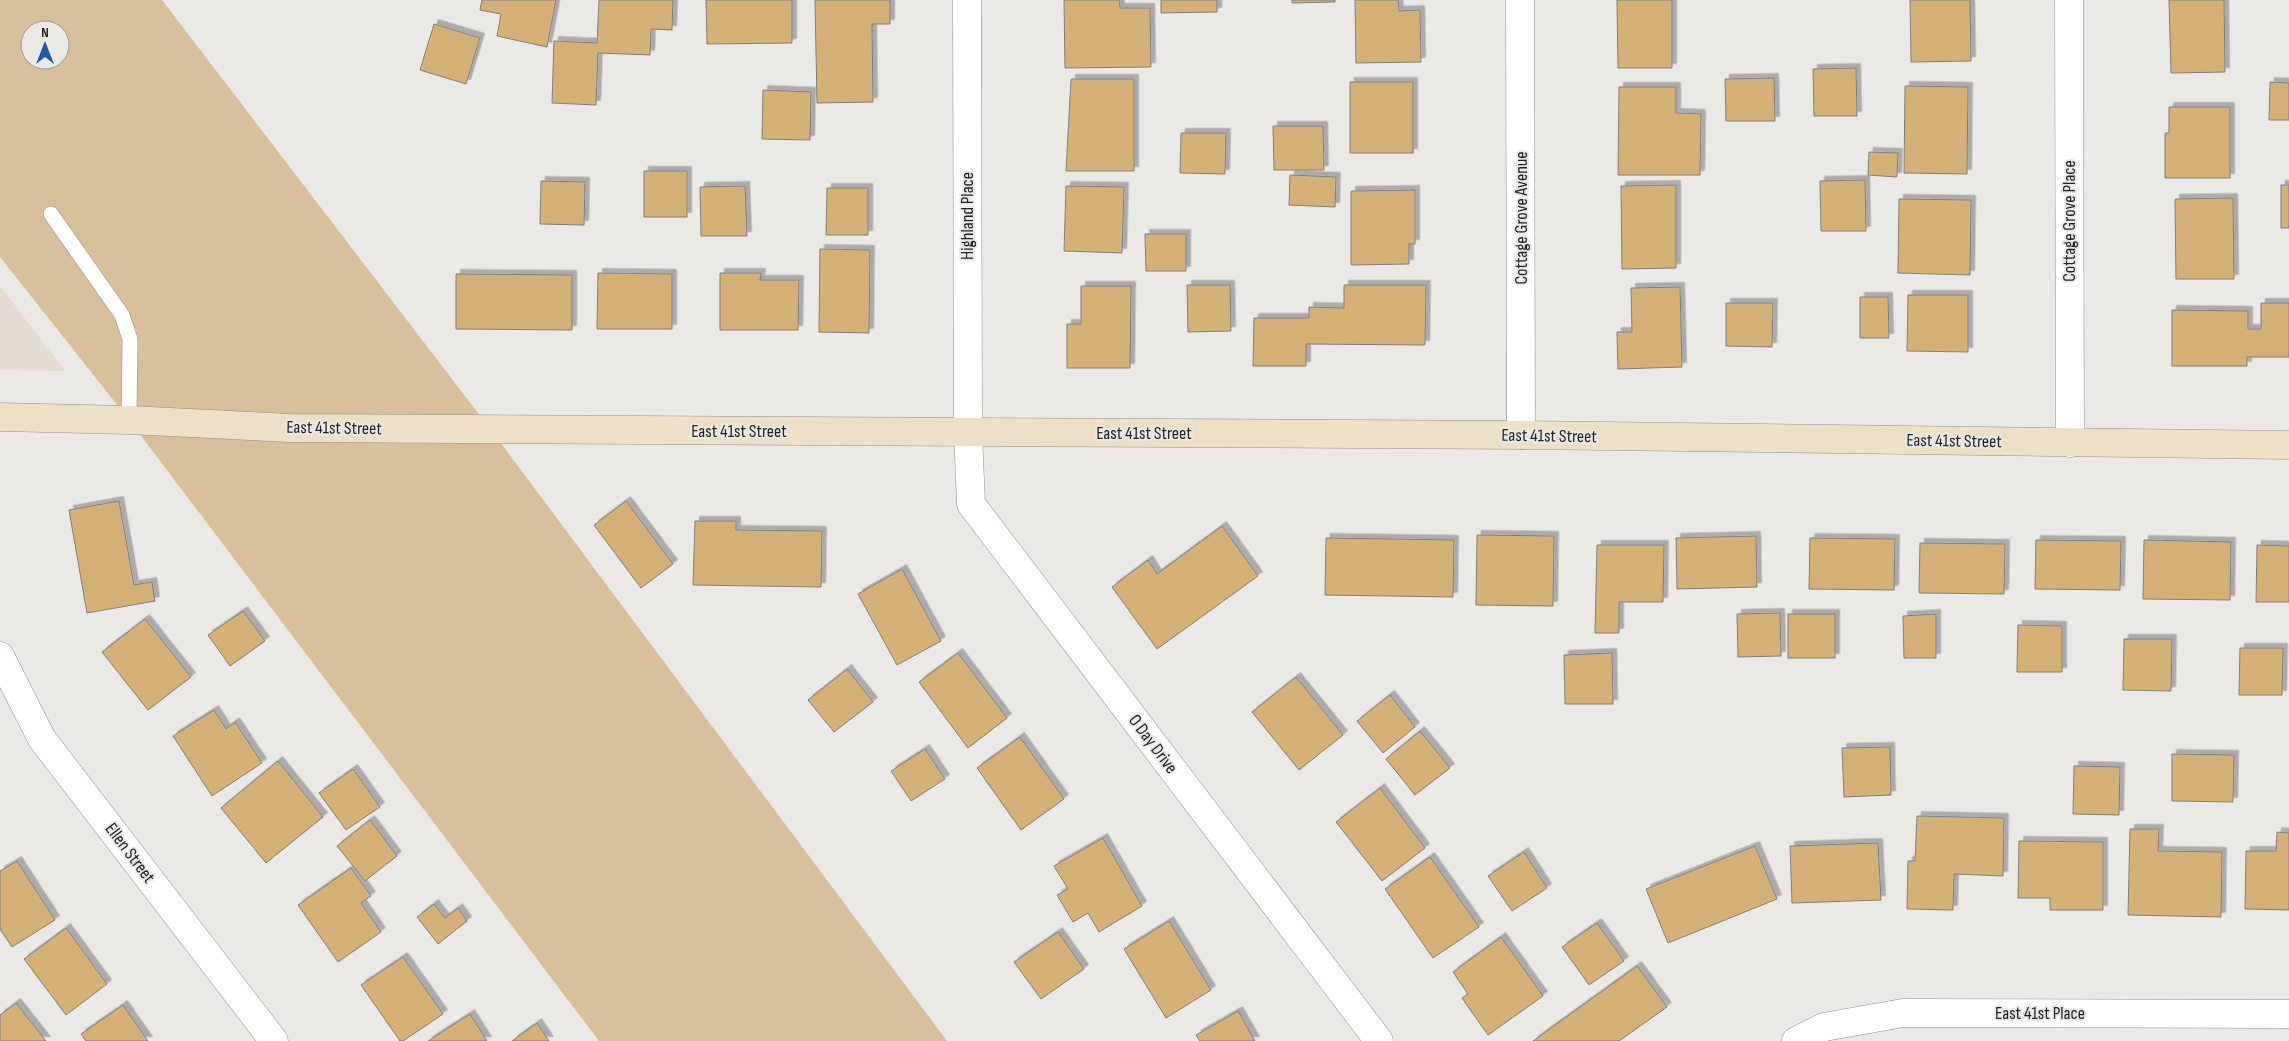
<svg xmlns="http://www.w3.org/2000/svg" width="2289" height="1041" viewBox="0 0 2289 1041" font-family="'Sofia Sans Condensed',sans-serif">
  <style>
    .built { fill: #e2dcd2 }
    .green { fill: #d9bf99; fill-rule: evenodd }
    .building { fill: #d5b178; stroke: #807e7c; filter: url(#shadow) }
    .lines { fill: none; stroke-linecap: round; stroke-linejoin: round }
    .lane-casing { stroke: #918f8d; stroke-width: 16 }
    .street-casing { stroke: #918f8d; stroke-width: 29 }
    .secondary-casing { stroke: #918f8d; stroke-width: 29 }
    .lane { stroke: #fff; stroke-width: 15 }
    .street { stroke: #fff; stroke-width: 28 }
    .secondary { stroke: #eee0c7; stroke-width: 28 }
    .labels { text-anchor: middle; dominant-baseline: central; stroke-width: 4; stroke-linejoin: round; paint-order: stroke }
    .street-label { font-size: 18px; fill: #242322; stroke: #ebe9e6 }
  </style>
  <defs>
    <filter id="shadow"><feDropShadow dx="4.5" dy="-4.5" stdDeviation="0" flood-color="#0004"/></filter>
  </defs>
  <rect width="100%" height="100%" fill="#ebe9e6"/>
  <path class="built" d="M0,286L65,371L0,370Z"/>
  <path class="green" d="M0,0H162L491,430L947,1041H599L129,420L0,257ZM30,30H60V60H30Z"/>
  <g class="building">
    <path d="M482,0H556L547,47L497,36L501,14L480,10Z"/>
    <path d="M599,0H673L672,30L651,29L650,55L598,53L596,105L552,103L554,41L597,43Z"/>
    <path d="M706,0H792V43L707,44Z"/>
    <path d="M815,0H890V24H872L873,102L817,103Z"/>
    <path d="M1064,0H1119L1120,8H1150L1151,67L1065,68Z"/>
    <path d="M1161,0H1217V12L1161,13Z"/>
    <path d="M1292,0H1335V2L1292,3Z"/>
    <path d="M1355,0H1398L1399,11L1420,10L1421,62L1356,63Z"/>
    <path d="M1617,0H1672V68H1618Z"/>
    <path d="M1910,0H1970L1971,61L1911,62Z"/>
    <path d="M2169,0H2224L2225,72L2171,73Z"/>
    <path d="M434,24L480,38L466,84L420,70Z"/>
    <path d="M1856,68L1857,116H1814L1813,69Z"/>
    <path d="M1774,78L1775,121H1726L1725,79Z"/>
    <path d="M1071,79H1134V171H1066Z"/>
    <rect x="1350" y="82" width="63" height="71"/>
    <path d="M2270,82L2289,83V120H2269Z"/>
    <path d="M1905,86L1968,87L1967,174L1904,173Z"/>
    <path d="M1619,87H1676V113L1701,114L1700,175H1618Z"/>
    <path d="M763,90L811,92L810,140L762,139Z"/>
    <path d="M2169,107H2230V178H2165V133H2169Z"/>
    <path d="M1273,126H1323L1324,170H1274Z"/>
    <path d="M1181,133H1226L1225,174L1180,173Z"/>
    <path d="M1869,152L1898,153L1897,177L1868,175Z"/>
    <rect x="644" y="171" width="43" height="46"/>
    <path d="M1290,175L1336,177L1335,207L1289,205Z"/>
    <path d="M1865,180L1866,231H1821L1820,181Z"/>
    <path d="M541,181L585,182L584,225L540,224Z"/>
    <path d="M1676,185V268L1622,269L1621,186Z"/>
    <rect x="2281" y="185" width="8" height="43"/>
    <path d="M745,186L747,236H701L700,187Z"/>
    <path d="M1066,186L1124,187L1122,253L1064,251Z"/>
    <path d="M827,188H868V235H826Z"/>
    <path d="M1415,190V244H1409V264L1351,265V191Z"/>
    <path d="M2233,198L2234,279H2176L2175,199Z"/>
    <path d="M1899,199L1971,200L1970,275L1898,273Z"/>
    <path d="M1145,234H1186V271H1146Z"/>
    <path d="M820,249L870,250L869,333L819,332Z"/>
    <path d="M598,273L672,274V329H597Z"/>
    <path d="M720,273H761L760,280H799L798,330H720Z"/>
    <path d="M456,274L572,275V330L456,329Z"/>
    <path d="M1187,285H1230L1231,331L1188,332Z"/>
    <path d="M1344,285H1426L1425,345L1306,344V366H1253L1254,318H1309V307L1344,308Z"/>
    <path d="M1081,286H1131L1130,368H1067V324H1081Z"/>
    <path d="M1680,287L1682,367L1618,369L1617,332H1632L1631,288Z"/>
    <path d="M1908,295H1968V352L1907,351Z"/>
    <path d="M1860,297H1888L1889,338H1860Z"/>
    <path d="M1726,303H1773L1772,347L1726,346Z"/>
    <path d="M2261,303H2289V357H2247V366H2172V310L2248,311V329H2261Z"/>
    <path d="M119,501L134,585L152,582L155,601L87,613L69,510Z"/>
    <path d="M626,501L673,564L641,588L594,525Z"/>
    <path d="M695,521H736V530L822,531L821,587L693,585Z"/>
    <path d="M1222,526L1258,576L1157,649L1112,587L1148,560L1157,574Z"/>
    <path d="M1477,535L1554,536L1553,606L1476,605Z"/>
    <path d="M1756,536L1757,587L1677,589L1676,538Z"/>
    <path d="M1326,538L1454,540L1453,597L1325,595Z"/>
    <path d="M1810,538L1895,539L1894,590L1809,589Z"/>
    <path d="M2036,540L2121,541L2120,590L2035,589Z"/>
    <path d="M2144,540L2231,542L2230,600L2143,599Z"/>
    <path d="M1920,543L2005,544L2004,594L1919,593Z"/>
    <path d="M1597,545H1664L1663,602H1619V633H1595Z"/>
    <path d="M2257,545L2289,546V602H2256Z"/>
    <path d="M902,569L941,641L897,665L858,594Z"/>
    <path d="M243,611L265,641L230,666L208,635Z"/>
    <path d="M1780,613L1781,656L1738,657L1737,614Z"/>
    <rect x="1788" y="614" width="47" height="44"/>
    <path d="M1936,614V658H1904L1903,616Z"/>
    <path d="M145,619L191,677L148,710L102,652Z"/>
    <path d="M2018,625L2062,626V672H2017Z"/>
    <path d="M2124,639H2172L2171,691L2123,690Z"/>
    <path d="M2240,648H2283L2282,695H2239Z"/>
    <path d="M958,653L1007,718L968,748L919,682Z"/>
    <path d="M1612,653L1613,704H1565L1564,655Z"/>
    <path d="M847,669L873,702L834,732L808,700Z"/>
    <path d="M1296,677L1343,735L1299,770L1252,712Z"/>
    <path d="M1390,695L1415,727L1383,753L1357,721Z"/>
    <path d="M214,710L226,729L235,722L262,763L212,796L173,736Z"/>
    <path d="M1420,731L1450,768L1415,795L1386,759Z"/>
    <path d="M1020,737L1064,799L1021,830L977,768Z"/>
    <path d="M1890,747L1891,795L1844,797L1842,748Z"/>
    <path d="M925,749L945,779L911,801L891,771Z"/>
    <path d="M2172,754L2234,755L2233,802L2172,801Z"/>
    <path d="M278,761L323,817L266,863L221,808Z"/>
    <path d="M2074,766L2120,767L2119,815L2073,814Z"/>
    <path d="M353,769L380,807L346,830L319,793Z"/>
    <path d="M1380,788L1425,848L1382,881L1336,822Z"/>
    <path d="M1917,816L2004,818L2003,876L1954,874L1953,910L1907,909L1908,861H1915Z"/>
    <path d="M370,820L397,856L365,881L337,846Z"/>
    <path d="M2130,829H2159L2158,851L2222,852L2221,917L2128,915Z"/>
    <path d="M2277,832L2289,833V910L2245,909L2246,851H2276Z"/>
    <path d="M1103,838L1142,906L1099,932L1088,913L1073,922L1057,895L1068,889L1054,866Z"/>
    <path d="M2019,841L2103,842V910H2050V898H2018Z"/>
    <path d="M1878,843L1881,900L1792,903L1790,846Z"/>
    <path d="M1755,846L1777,899L1668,943L1646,889Z"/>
    <path d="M1524,852L1547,888L1512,911L1488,876Z"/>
    <path d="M1430,857L1479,927L1433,958L1385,889Z"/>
    <path d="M17,861L55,920L12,947L0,929V871Z"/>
    <path d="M351,868L371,896L361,903L381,932L338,962L298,905Z"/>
    <path d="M434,904L445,918L458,908L467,921L438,944L417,917Z"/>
    <path d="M1169,921L1211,990L1166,1018L1124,949Z"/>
    <path d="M1597,923L1624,961L1589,985L1562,947Z"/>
    <path d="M66,928L107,984L66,1015L24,959Z"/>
    <path d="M1058,932L1084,969L1041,999L1014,962Z"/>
    <path d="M1501,937L1543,996L1488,1035L1462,998L1468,994L1453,972Z"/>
    <path d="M403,957L443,1014L403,1041H400L361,985Z"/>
    <path d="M1637,966L1667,1007L1619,1041H1533Z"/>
    <path d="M16,1003L46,1041H0V1015Z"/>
    <path d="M123,1005L148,1041H86L81,1034Z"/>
    <path d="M1238,1011L1255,1041H1200L1196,1035Z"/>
    <path d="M470,1014L487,1041H428Z"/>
    <path d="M537,1023L549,1041H512Z"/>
  </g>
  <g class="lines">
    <defs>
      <path id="lane" d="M51,214L122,315L130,339L129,420"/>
      <g id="street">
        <path d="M967,0L968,432L971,504L1379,1041"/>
        <path d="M1520,0L1521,435"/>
        <path d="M2069,0L2070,443"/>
        <path d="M0,656L42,739L274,1041"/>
        <path d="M1796,1041L1824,1027L1903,1013L2289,1014"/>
      </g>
      <path id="secondary" d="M0,417L129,420L289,428L1521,435L2289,445"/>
    </defs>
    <use href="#lane" class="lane-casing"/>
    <use href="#street" class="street-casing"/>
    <use href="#secondary" class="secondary-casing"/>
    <use href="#lane" class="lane"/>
    <use href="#street" class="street"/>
    <use href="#secondary" class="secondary"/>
  </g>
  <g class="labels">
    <g class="street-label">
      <text transform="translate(967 216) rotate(-90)">Highland Place</text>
      <text transform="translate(1521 218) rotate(-90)">Cottage Grove Avenue</text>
      <text transform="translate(2069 221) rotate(-90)">Cottage Grove Place</text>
      <text transform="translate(334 428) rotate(1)">East 41st Street</text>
      <text x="739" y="431">East 41st Street</text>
      <text x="1144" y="433">East 41st Street</text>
      <text transform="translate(1549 436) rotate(1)">East 41st Street</text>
      <text transform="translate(1954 441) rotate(1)">East 41st Street</text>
      <text transform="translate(1153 744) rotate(53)">O Day Drive</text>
      <text transform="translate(130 853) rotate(53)">Ellen Street</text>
      <text x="2040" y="1013">East 41st Place</text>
    </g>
  </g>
  <g transform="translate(45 45)"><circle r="24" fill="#ebe9e6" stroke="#9b9a98"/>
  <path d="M0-4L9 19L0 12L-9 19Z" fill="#1f59aa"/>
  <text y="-8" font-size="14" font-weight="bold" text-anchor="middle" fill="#242322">N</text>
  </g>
</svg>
